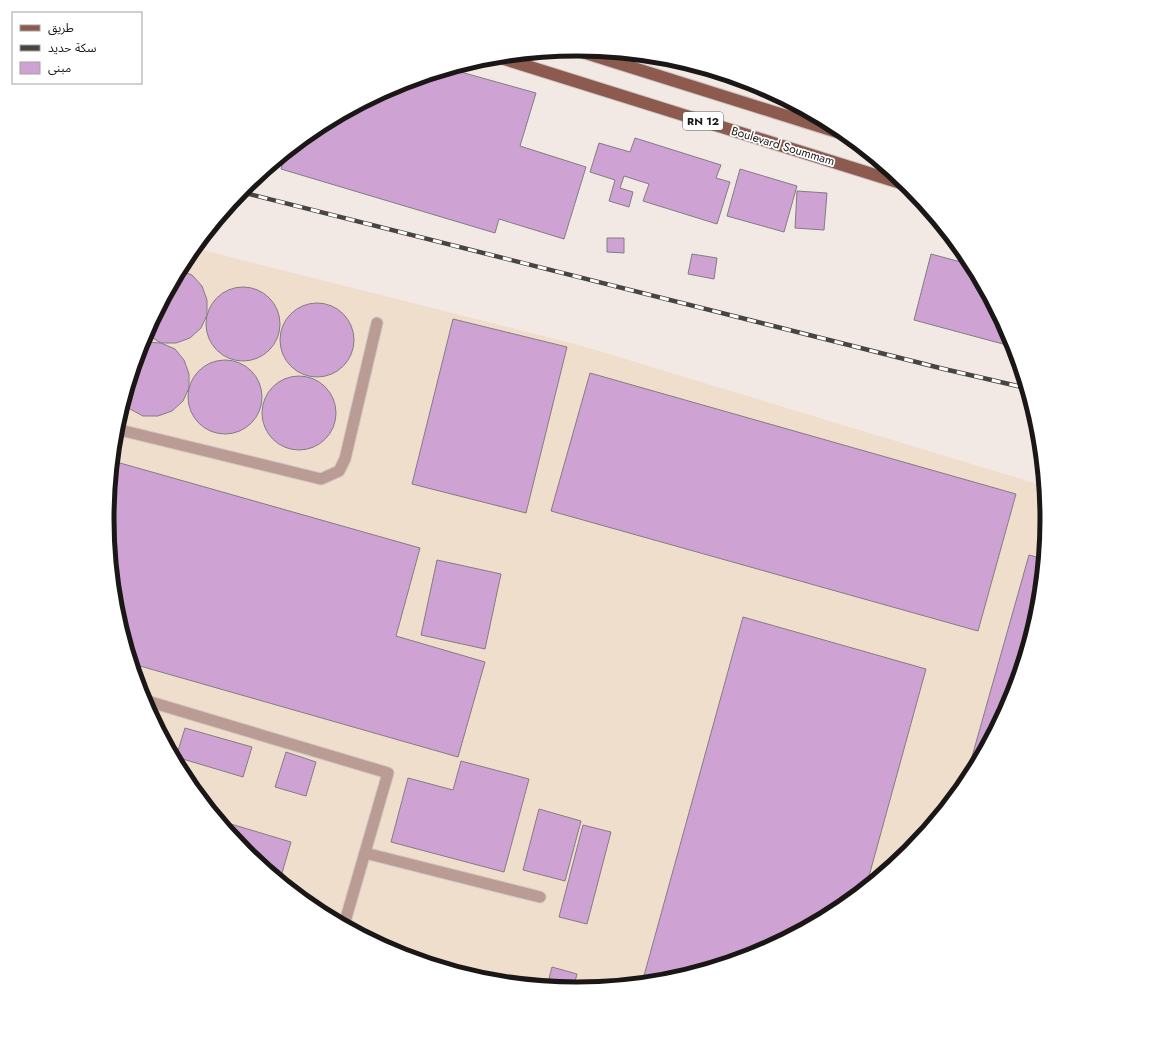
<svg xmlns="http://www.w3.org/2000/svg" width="1155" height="1038" viewBox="0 0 1155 1038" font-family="Jost,'Noto Sans Arabic',sans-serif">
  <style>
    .industrial { fill: #f0decd }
    .building { fill: #cea2d3; stroke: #827c83 }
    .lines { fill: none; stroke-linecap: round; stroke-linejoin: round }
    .service-casing { stroke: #cfc7c3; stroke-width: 13 }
    .primary-casing { stroke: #cfc7c3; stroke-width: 14 }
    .service { stroke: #ba9c95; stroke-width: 11 }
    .primary { stroke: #8d5a4f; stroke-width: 12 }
    .rail-casing { stroke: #484442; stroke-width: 4.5 }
    .rail { stroke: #fff; stroke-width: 3; stroke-dasharray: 9; stroke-linecap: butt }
    .labels { text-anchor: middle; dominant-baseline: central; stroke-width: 3.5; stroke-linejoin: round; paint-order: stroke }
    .shield { fill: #fff; stroke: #5f5d5c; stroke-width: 1 }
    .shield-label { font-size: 11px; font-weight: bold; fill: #1a1716 }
    .street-label { font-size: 12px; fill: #1a1716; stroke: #fff }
    .rim { fill: none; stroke: #1a1716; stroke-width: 5 }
  </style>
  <rect width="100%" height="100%" fill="#f2e9e4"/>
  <path class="industrial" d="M195,248L579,345L1044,486L1047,519L1038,611L1012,699L968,780L910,851L838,910L757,953L669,980L577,989L486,980L397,953L316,910L245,851L187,780L143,699L116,610L108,519L117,427L143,339L187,258Z"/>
  <g class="building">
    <path d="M450,69L536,93L520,146L586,167L564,239L499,219L495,233L281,169L286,153L317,128L398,85Z"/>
    <path d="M635,138L721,165L716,178L730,182L717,224L643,201L649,184L624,176L620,188L633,192L629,207L609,201L615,180L590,172L599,143L630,152Z"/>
    <path d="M740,169L797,186L784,232L727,216Z"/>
    <path d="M797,191L827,193L824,230L795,228Z"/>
    <path d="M607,238H624V253L607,252Z"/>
    <path d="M692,254L717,258L714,279L688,274Z"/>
    <path d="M931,254L972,265L1012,339L1014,347L914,320Z"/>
    <path d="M180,270L192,275L202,286L207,300V315L201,328L190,338L176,343H161L146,334Z"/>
    <circle cx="243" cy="324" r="37"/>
    <circle cx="317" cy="340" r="37"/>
    <path d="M453,319L567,347L526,513L412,484Z"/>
    <path d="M147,342L161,343L175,349L184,360L189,374V388L183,401L172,411L158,416H143L130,409L124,403L142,343Z"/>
    <circle cx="225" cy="397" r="37"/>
    <path d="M590,373L1016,494L978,631L551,511Z"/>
    <circle cx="299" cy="413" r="37"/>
    <path d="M113,461L420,548L396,636L485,662L458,757L133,664L116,610L108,519Z"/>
    <path d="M1029,555L1044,559L1038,611L1012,699L968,780L964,785Z"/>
    <path d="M437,560L501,574L485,649L421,635Z"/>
    <path d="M743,617L926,669L866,887L838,910L757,953L669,980L642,983Z"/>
    <path d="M185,728L252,747L243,777L176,757Z"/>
    <path d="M286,752L316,762L306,796L275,787Z"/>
    <path d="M461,761L529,779L504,872L391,842L408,778L453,790Z"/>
    <path d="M539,809L581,821L565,881L523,870Z"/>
    <path d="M221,821L291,842L280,880L245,851Z"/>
    <path d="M583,825L611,832L587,924L559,917Z"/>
    <path d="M552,967L577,974L573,989L547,986Z"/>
  </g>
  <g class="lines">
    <defs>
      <g id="service">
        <path d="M116,429L321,479L339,471L345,459L377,323"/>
        <path d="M144,700L388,773L344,925"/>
        <path d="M365,853L540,897"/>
      </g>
      <g id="primary">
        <path d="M573,49L847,135"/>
        <path d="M498,57L907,185"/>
      </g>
    </defs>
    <use href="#service" class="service-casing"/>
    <use href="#primary" class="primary-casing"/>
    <use href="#service" class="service"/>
    <use href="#primary" class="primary"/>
    <defs>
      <path id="rail" d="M241,192L944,369L1026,388"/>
    </defs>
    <use href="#rail" class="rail-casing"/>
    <use href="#rail" class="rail"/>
  </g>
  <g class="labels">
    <rect class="shield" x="683" y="112" width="40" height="18" rx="3"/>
    <g class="shield-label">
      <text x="703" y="121">RN 12</text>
    </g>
    <g class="street-label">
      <text transform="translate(783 146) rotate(17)">Boulevard Soummam</text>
    </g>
  </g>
  <path d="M0 0H1155V1038H0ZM114 519a463 463 0 1 1 926 0a463 463 0 1 1-926 0Z" fill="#fff" fill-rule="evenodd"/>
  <path class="rim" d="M114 519a463 463 0 1 1 926 0a463 463 0 1 1-926 0Z"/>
  <rect x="12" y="12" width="130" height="72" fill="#ffffff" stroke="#a3a2a2"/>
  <rect x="20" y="25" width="20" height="6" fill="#8d5a4f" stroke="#a3a2a2"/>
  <text x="48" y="32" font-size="12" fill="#1a1716">طريق</text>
  <rect x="20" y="45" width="20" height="6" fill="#484442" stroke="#a3a2a2"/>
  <text x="48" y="52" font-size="12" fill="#1a1716">سكة حديد</text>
  <rect x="20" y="62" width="20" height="12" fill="#cea2d3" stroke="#a3a2a2"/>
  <text x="48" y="72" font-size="12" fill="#1a1716">مبنى</text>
</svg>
